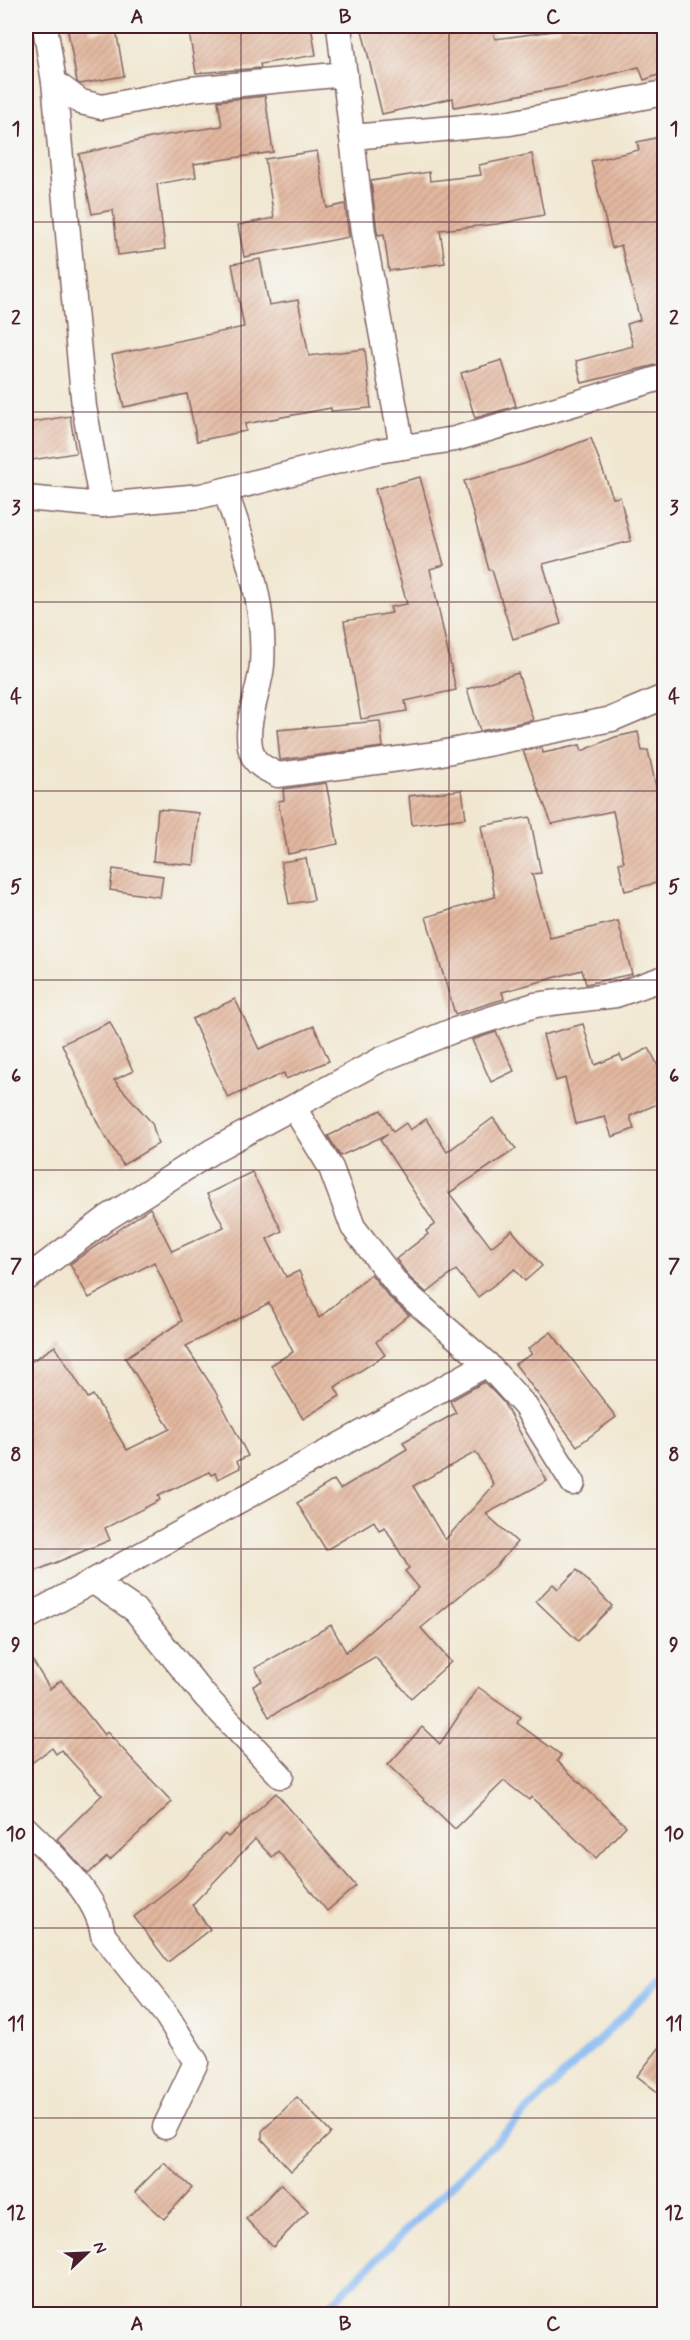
<svg xmlns="http://www.w3.org/2000/svg" width="690" height="2340" viewBox="0 0 690 2340" font-family="Mynerve,sans-serif">
  <style>
    .lines { fill: none; stroke-linecap: round; stroke-linejoin: round }
    .stream { stroke: #85b8f2; stroke-width: 8 }
    .building { fill: url(#building-hatch); fill-rule: evenodd }
    .minor-casing { stroke: #846565; stroke-width: 27 }
    .minor { stroke: #fff; stroke-width: 24 }
    .grid { fill: none; stroke: #4a1f2b; stroke-width: 1.5; stroke-opacity: 0.55 }
    .neatline { fill: none; stroke: #4a1f2b; stroke-width: 2 }
    .grid-label { font-size: 20px; text-anchor: middle; font-weight: bold; fill: #4a1f2b }
  </style>
  <defs>
    <pattern id="building-hatch" width="6" height="6" patternUnits="userSpaceOnUse" patternTransform="scale(1.5)"><rect width="6" height="6" fill="#e2b79f"/><path d="M-1 1l2-2M0 6l6-6M5 7l2-2" fill="none" stroke="#c39d89"/></pattern>
  </defs>
  <rect width="100%" height="100%" fill="#f6f6f2"/>
  <filter id="ink" filterUnits="userSpaceOnUse"><feTurbulence type="fractalNoise" baseFrequency=".0167" numOctaves="2"/><feDisplacementMap in="SourceGraphic" scale="12" xChannelSelector="R" yChannelSelector="G"/><feConvolveMatrix kernelMatrix="1 2 1 2 8 2 1 2 1" color-interpolation-filters="sRGB"/></filter>
  <filter id="wash" filterUnits="userSpaceOnUse"><feTurbulence type="fractalNoise" baseFrequency=".008" numOctaves="4" result="noise"/><feDisplacementMap in="SourceGraphic" scale="24" xChannelSelector="R" yChannelSelector="G"/><feGaussianBlur stdDeviation="1.35" result="paint"/><feColorMatrix in="noise" values="0 0 0 0 0 0 0 0 0 0 0 0 0 0 0 0 0 1.4 0 .05"/><feComposite in="paint" operator="in"/></filter>
  <g filter="url(#wash)">
    <rect width="100%" height="100%" fill="#f1e7d0"/>
    <g class="lines">
      <path class="stream" d="M321,2314L664,1976"/>
    </g>
    <g id="blocks">
      <g class="building">
        <path d="M67,26H89L91,33L116,29L124,76L80,84L77,82Z"/>
        <path d="M188,26H311L316,55L260,64L261,68L196,73Z"/>
        <path d="M361,26H492L495,39L560,30L559,26H664V73L644,80L639,67L563,87L454,107L453,98L382,114Z"/>
        <path d="M265,96L273,152L194,164L196,177L157,184L165,249L118,255L113,210L92,214L79,154L155,137L222,126L218,101Z"/>
        <path d="M660,137L664,158V363L582,383L576,361L633,346L627,324L640,320L621,245L612,248L591,161L639,150L637,142Z"/>
        <path d="M317,151L327,208L345,204L349,237L244,257L238,225L274,218L265,159Z"/>
        <path d="M532,154L544,215L497,224L440,230L445,263L389,271L384,234L378,235L377,231L371,181L429,172L430,181L481,175L479,165Z"/>
        <path d="M260,259L269,305L298,300L309,356L365,349L371,408L331,411V408L245,424L246,431L197,441L187,394L124,407L112,355L244,327L232,264Z"/>
        <path d="M502,360L516,406L475,418L461,373Z"/>
        <path d="M70,416L76,453L32,460L26,423Z"/>
        <path d="M591,438L613,498L620,497L631,541L543,564L561,624L513,639L492,570H489L464,481L524,464Z"/>
        <path d="M420,477L444,565L430,569L456,690L405,701L407,711L361,719L344,621L392,613L390,607L407,604L375,489Z"/>
        <path d="M518,673L533,720L480,731L467,689Z"/>
        <path d="M380,721L383,747L280,760L277,730Z"/>
        <path d="M638,732L642,751L648,750L664,824V881L625,891L619,863L624,862L613,811L552,824L523,751L542,748L543,753L580,745L582,751L615,737Z"/>
        <path d="M326,783L338,844L288,854L278,801L284,800L283,789Z"/>
        <path d="M462,790L466,818L412,825L409,796Z"/>
        <path d="M158,809L199,813L194,865L153,861Z"/>
        <path d="M530,817L541,873L532,874L550,938L618,921L632,974L586,984L582,970L502,992L504,999L455,1014L426,917L495,897L481,826Z"/>
        <path d="M306,858L314,900L289,904L281,862Z"/>
        <path d="M113,869L163,876L160,897L110,890Z"/>
        <path d="M235,999L259,1049L314,1026L329,1061L286,1079L284,1073L228,1098L192,1019Z"/>
        <path d="M110,1022L133,1071L114,1080L152,1123L158,1144L123,1165L99,1126L62,1044Z"/>
        <path d="M583,1024L595,1065L620,1055L623,1061L649,1048L658,1066L664,1063V1101L630,1116L634,1129L612,1137L605,1117L576,1124L565,1078L556,1081L543,1035Z"/>
        <path d="M496,1032L514,1071L491,1082L472,1040Z"/>
        <path d="M381,1110L393,1132L406,1123L410,1130L426,1119L447,1152L493,1118L516,1149L449,1193L491,1247L512,1230L542,1266L525,1281L515,1269L478,1297L456,1270L427,1293L410,1278L396,1259L428,1234L426,1231L435,1224L380,1140L388,1134L340,1156L328,1136Z"/>
        <path d="M252,1172L282,1231L267,1239L286,1277L299,1271L319,1318L371,1274L389,1297L409,1315L376,1342L385,1355L335,1387L340,1396L303,1419L271,1365L293,1352L269,1303L186,1346L215,1391L248,1456L237,1461L240,1468L218,1479L215,1473L211,1475L209,1472L158,1496L160,1500L105,1528L110,1540L26,1575V1365L55,1346L88,1398L93,1395L127,1450L170,1429L125,1358L182,1321L154,1262L89,1298L70,1264L150,1208L172,1251L224,1227L207,1194Z"/>
        <path d="M551,1332L616,1417L577,1446L515,1364L532,1354L528,1349Z"/>
        <path d="M484,1382L503,1402L547,1481L486,1514L517,1542L497,1565L421,1628L451,1662L411,1698L375,1657L269,1717L253,1686L262,1681L255,1668L331,1625L346,1652L419,1588L405,1571L409,1568L385,1527L379,1530L374,1521L326,1550L297,1503L334,1480L340,1489L407,1449L403,1442L456,1413L450,1401ZM476,1452L494,1485L445,1540L413,1486Z"/>
        <path d="M577,1570L612,1606L578,1641L536,1601L553,1584L558,1589Z"/>
        <path d="M26,1650L50,1689L61,1680L104,1735L107,1732L172,1802L110,1860L107,1857L88,1874L57,1839L102,1795L61,1750L56,1754L52,1748L26,1767Z"/>
        <path d="M478,1687L521,1717L517,1723L561,1755L557,1761L626,1826L596,1858L531,1797L529,1800L504,1781L455,1829L388,1765L422,1727L440,1744Z"/>
        <path d="M276,1793L356,1886L327,1911L278,1851L272,1857L255,1839L192,1905L210,1929L168,1962L134,1917L182,1879L225,1834L228,1837Z"/>
        <path d="M664,2042V2097L637,2076Z"/>
        <path d="M297,2097L331,2133L291,2171L262,2139V2131Z"/>
        <path d="M164,2162L192,2188L164,2219L135,2192Z"/>
        <path d="M281,2184L308,2211L273,2247L246,2219Z"/>
      </g>
    </g>
  </g>
  <g filter="url(#ink)">
    <use href="#blocks" fill-opacity="0" stroke="#846565" stroke-width="1.5"/>
    <g class="lines">
      <defs>
        <g id="minor">
          <path d="M45,26L54,82L84,407L102,505"/>
          <path d="M339,26L363,232L402,447"/>
          <path d="M54,82L81,102L102,107L191,89L345,74"/>
          <path d="M352,137L510,123L664,93"/>
          <path d="M225,490C245,548 266,602 262,665C260,692 241,729 253,756C257,766 269,770 278,775L436,754L612,719L664,697"/>
          <path d="M26,498L102,505L201,496L378,451L455,439L664,377"/>
          <path d="M294,1108L331,1168L353,1227L400,1288L487,1364L525,1406L573,1483"/>
          <path d="M26,1279L107,1218L214,1150L380,1060L452,1031L535,1005L616,995L664,978"/>
          <path d="M94,1582L135,1610L205,1696L281,1776"/>
          <path d="M26,1618L487,1364"/>
          <path d="M26,1829C53,1855 98,1896 103,1935L167,2016L196,2062L165,2127"/>
        </g>
      </defs>
      <use href="#minor" class="minor-casing"/>
      <use href="#minor" class="minor"/>
    </g>
  </g>
  <path class="grid" d="M241,26V2314M449,26V2314M26,222H664M26,412H664M26,602H664M26,791H664M26,980H664M26,1170H664M26,1360H664M26,1549H664M26,1738H664M26,1928H664M26,2118H664"/>
  <rect width="690" height="2340" fill="none" stroke="#f6f6f2" stroke-width="66"/>
  <g transform="translate(87 2253) rotate(67)" stroke="#f6f6f2" stroke-width="4.5" paint-order="stroke">
  <path d="M0-4.5L10 22L0 15L-10 22Z" fill="#4a1f2b"/>
  <text y="-9" font-size="16" font-weight="bold" text-anchor="middle" fill="#4a1f2b">N</text>
  </g>
  <rect x="33" y="33" width="624" height="2274" class="neatline"/>
  <g class="grid-label">
    <text x="137" y="23">A</text>
    <text x="345" y="23">B</text>
    <text x="553" y="23">C</text>
    <text x="16" y="135">1</text>
    <text x="674" y="135">1</text>
    <text x="16" y="324">2</text>
    <text x="674" y="324">2</text>
    <text x="16" y="514">3</text>
    <text x="674" y="514">3</text>
    <text x="16" y="703">4</text>
    <text x="674" y="703">4</text>
    <text x="16" y="893">5</text>
    <text x="674" y="893">5</text>
    <text x="16" y="1082">6</text>
    <text x="674" y="1082">6</text>
    <text x="16" y="1272">7</text>
    <text x="674" y="1272">7</text>
    <text x="16" y="1461">8</text>
    <text x="674" y="1461">8</text>
    <text x="16" y="1651">9</text>
    <text x="674" y="1651">9</text>
    <text x="16" y="1840">10</text>
    <text x="674" y="1840">10</text>
    <text x="16" y="2030">11</text>
    <text x="674" y="2030">11</text>
    <text x="16" y="2219">12</text>
    <text x="674" y="2219">12</text>
    <text x="137" y="2330">A</text>
    <text x="345" y="2330">B</text>
    <text x="553" y="2330">C</text>
  </g>
</svg>
